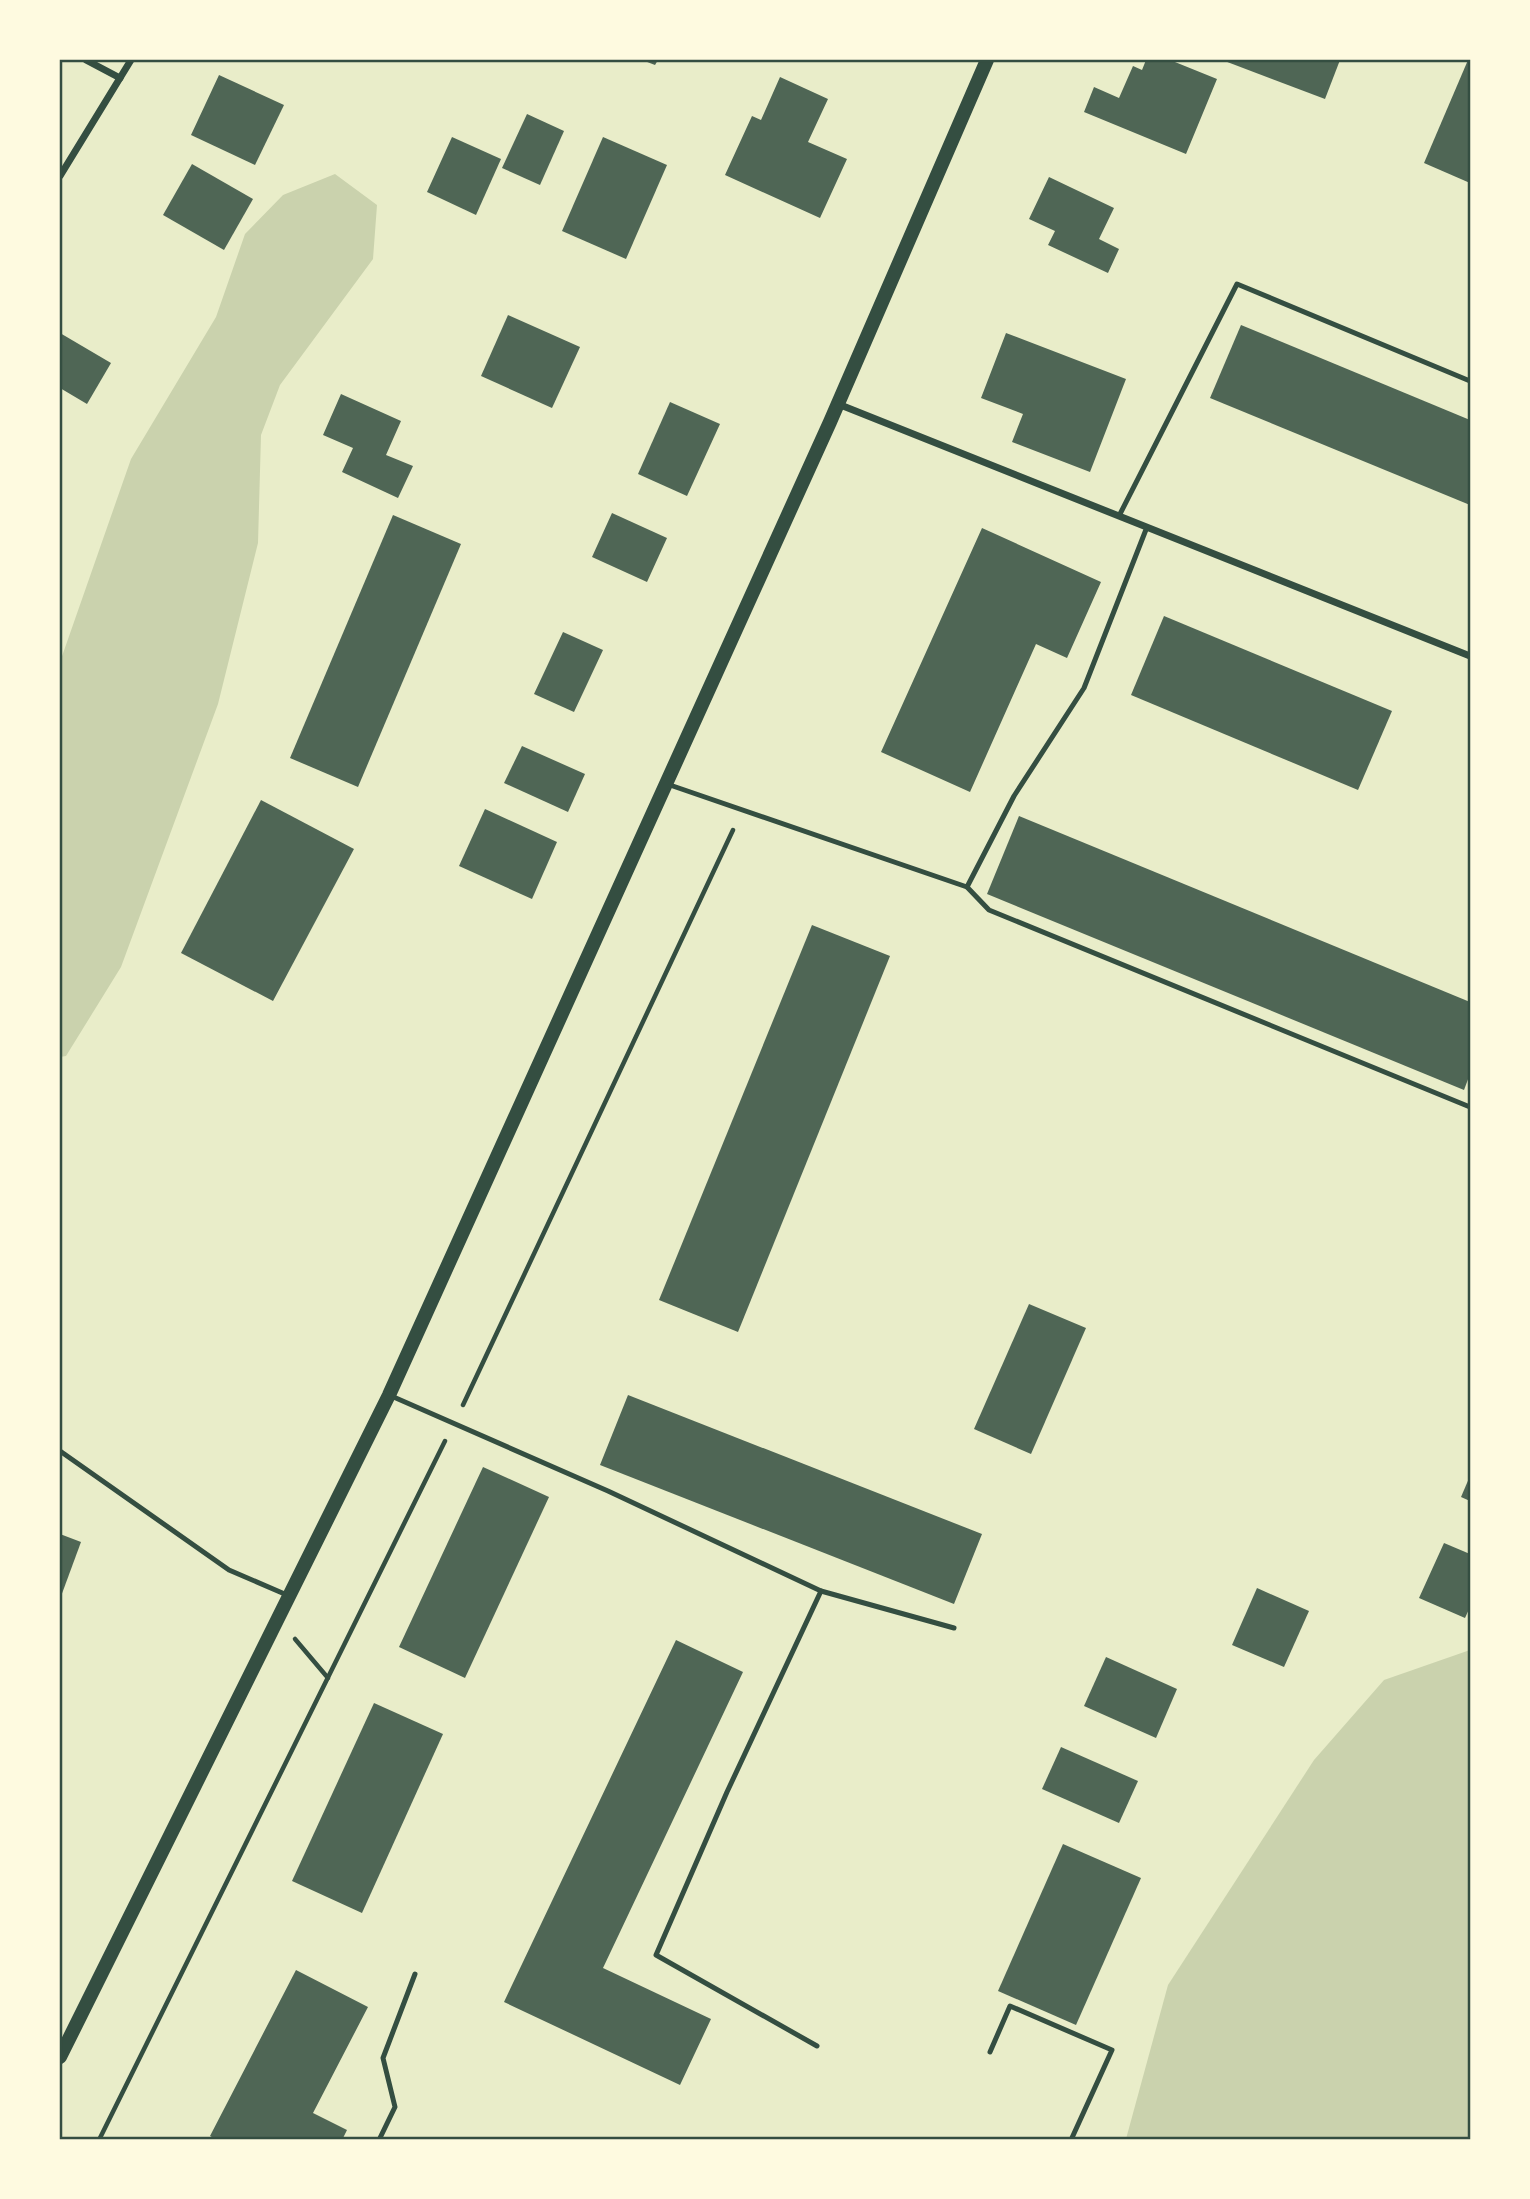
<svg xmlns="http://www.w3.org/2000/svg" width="1530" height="2199" viewBox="0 0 1530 2199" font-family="Montserrat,sans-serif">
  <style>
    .green { fill: #cad2ad }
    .building { fill: #4f6655 }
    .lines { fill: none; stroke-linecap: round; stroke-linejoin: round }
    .path { stroke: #344e41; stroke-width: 4.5 }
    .service { stroke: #344e41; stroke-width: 5 }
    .minor { stroke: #344e41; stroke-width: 7 }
    .secondary { stroke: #344e41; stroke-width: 14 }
    .neatline { fill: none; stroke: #344e41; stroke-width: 2.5 }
  </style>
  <rect width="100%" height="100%" fill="#e9edc9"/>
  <g class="green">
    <path d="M335,174L377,205L373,259L280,385L261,435L258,543L218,704L121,967L66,1056L60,1057V662L131,459L216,317L245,234L283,195Z"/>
    <path d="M1470,1650V2139H1126L1168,1985L1314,1760L1384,1680Z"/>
  </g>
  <g class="building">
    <path d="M642,60H658L655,65Z"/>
    <path d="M1146,60H1170L1217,79L1186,154L1084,112L1094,87L1119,98L1133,66L1142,70Z"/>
    <path d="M1222,60H1340L1325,99Z"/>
    <path d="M1468,60H1470V183L1424,163Z"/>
    <path d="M219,75L284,105L255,165L191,135Z"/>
    <path d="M780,77L828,99L808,142L847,159L820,218L725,175L752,116L761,120Z"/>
    <path d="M527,114L564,131L540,185L502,168Z"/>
    <path d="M452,137L501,159L476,215L427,192Z"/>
    <path d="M603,137L667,165L626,259L562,231Z"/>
    <path d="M192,164L253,199L224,250L163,215Z"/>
    <path d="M1049,177L1114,208L1099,239L1119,249L1108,273L1048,245L1055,231L1029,219Z"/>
    <path d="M508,315L580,347L552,408L481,376Z"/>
    <path d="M1241,325L1470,420V505L1210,398Z"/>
    <path d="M60,333L111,363L87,404L60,388Z"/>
    <path d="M1006,333L1126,379L1090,472L1012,442L1023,414L981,398Z"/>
    <path d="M341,394L401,421L386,455L413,466L398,498L342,472L353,448L323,435Z"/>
    <path d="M670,402L720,424L687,496L638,474Z"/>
    <path d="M612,513L667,538L647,582L592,557Z"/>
    <path d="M393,515L461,544L358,787L290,758Z"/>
    <path d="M982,528L1101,582L1067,658L1036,644L970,792L881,752Z"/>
    <path d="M1164,616L1392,711L1358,790L1131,695Z"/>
    <path d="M563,632L603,650L574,712L534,694Z"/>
    <path d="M522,746L585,774L568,812L504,783Z"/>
    <path d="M261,800L354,849L273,1001L181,953Z"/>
    <path d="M485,809L557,842L532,899L459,866Z"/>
    <path d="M1019,816L1470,1002V1074L1464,1090L987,894Z"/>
    <path d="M812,925L890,956L738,1332L659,1300Z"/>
    <path d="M1029,1304L1086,1328L1031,1454L974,1429Z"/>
    <path d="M628,1395L982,1534L954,1604L600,1465Z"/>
    <path d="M483,1467L549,1497L465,1678L399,1647Z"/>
    <path d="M1470,1476V1501L1461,1497Z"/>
    <path d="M60,1534L81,1542L60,1599Z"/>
    <path d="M1444,1543L1470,1554V1607L1465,1618L1419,1598Z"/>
    <path d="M1257,1588L1309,1611L1284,1667L1232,1645Z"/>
    <path d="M676,1640L743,1672L603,1968L711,2019L680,2085L504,2002Z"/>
    <path d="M1106,1657L1177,1689L1156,1738L1084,1706Z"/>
    <path d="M374,1703L443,1734L362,1913L292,1881Z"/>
    <path d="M1061,1747L1138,1781L1119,1823L1042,1789Z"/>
    <path d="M1063,1844L1141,1878L1076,2025L998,1991Z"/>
    <path d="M296,1970L368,2007L313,2113L347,2130L342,2140H217L210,2136Z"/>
  </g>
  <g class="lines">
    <g class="path">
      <path d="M463,1405L733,830"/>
      <path d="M295,1639L328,1678"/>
      <path d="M99,2140L445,1441"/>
    </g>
    <g class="service">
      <path d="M1119,516L1237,284L1470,381"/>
      <path d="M667,784L967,887L1014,796L1084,688L1147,527"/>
      <path d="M967,887L989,910L1470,1107"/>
      <path d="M389,1395L608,1491L821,1591L727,1792L656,1955L817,2046"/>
      <path d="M60,1451L229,1570L287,1595"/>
      <path d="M821,1591L954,1628"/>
      <path d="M990,2052L1010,2006L1112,2050L1071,2140"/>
      <path d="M379,2140L395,2107L383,2058L415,1974"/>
    </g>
    <g class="minor">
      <path d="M86,60L120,78"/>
      <path d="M60,176L131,60"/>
      <path d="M838,404L1470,656"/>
    </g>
    <path class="secondary" d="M60,2057L389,1395L830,422L987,60"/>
  </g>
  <rect width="1530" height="2199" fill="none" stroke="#fefae0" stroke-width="122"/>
  <rect x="61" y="61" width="1408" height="2077" class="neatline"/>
</svg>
